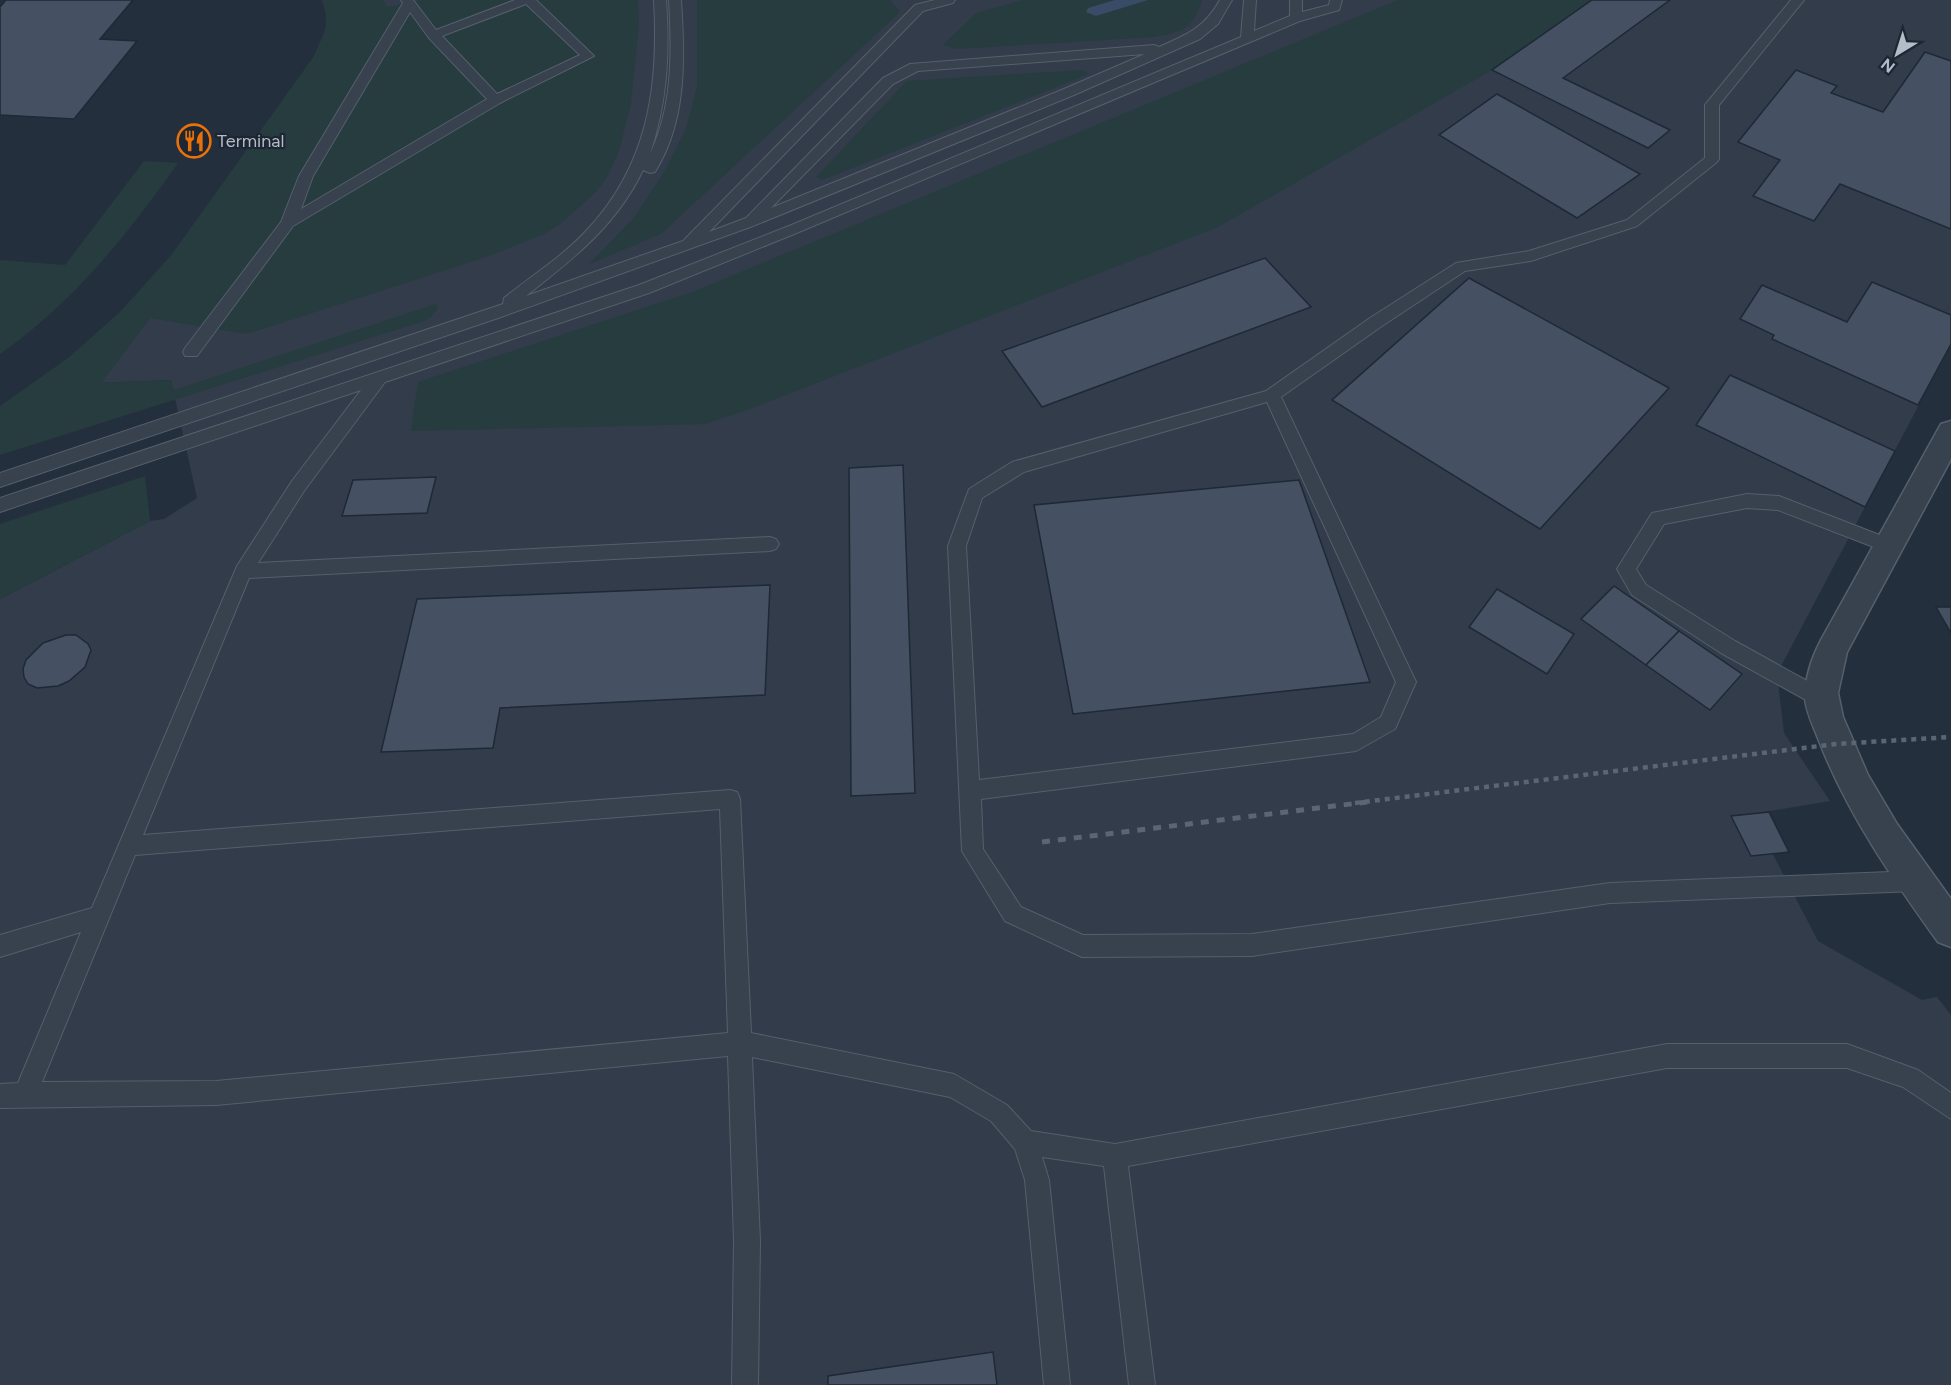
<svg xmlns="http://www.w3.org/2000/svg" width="1951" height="1385" viewBox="0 0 1951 1385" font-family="Figtree,sans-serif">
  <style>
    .airport { fill: #323c4b }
    .green { fill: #263c3f }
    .water { fill: #394c67 }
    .building { fill: #455162; stroke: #1f2835; stroke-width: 1.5 }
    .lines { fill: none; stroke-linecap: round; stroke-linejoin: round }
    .service-casing { stroke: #565f6c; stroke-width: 2 }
    .minor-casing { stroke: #565f6c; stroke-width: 3 }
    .service { fill: #38414e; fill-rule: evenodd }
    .minor { fill: #38414e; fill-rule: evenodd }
    .rail-far1 { stroke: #5a6575; stroke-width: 4.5; stroke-dasharray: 5 5; stroke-linecap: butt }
    .rail { stroke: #5a6575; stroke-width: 5; stroke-dasharray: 8 8; stroke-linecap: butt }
    .labels { text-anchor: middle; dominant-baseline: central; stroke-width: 4.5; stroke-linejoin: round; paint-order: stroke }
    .far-poi-label { font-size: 18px; fill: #b4bcc9; stroke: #1d2633; text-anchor: start }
  </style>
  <rect width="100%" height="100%" fill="#242f3e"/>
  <path class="airport" d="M322,0H1951V344L1777,674L1784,733L1830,801L1752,814L1818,941L1922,1000L1937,997L1951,1015V1385H0V599L150,521L164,519L197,498L171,380L100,383L196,258L295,84L314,56L326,29L327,16Z"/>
  <g class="green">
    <path d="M322,0H383L387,7L421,0H638L639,23L631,103L619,151L607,177L596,192L559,225L542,235L483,258L247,334L150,318L101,383L171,380L174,390L436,304L438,308L431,317L424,321L0,455V406L68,358L120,312L172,254L314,56C325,36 330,21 322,0Z"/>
    <path d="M697,0H890L900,12L661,234L589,264L634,218L664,172L686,129L697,87Z"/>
    <path d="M1022,0H1202C1194,28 1182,32 1154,37L956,49L943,45L976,13Z"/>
    <path d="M1398,0H1592L1492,70L1218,227L750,409L705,424L411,431L418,382L695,291Z"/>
    <path d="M1083,70L1089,74L822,180L816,177L907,81Z"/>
    <path d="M144,161L178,163C128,234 72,304 0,354V260L65,265Z"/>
    <path d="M145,476L150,521L0,599V524Z"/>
  </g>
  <path class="water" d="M1115,0H1148L1096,16L1086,12L1088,8Z"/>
  <g class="building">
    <path d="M6,0H133L100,39L137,41L74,119L0,115V7Z"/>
    <path d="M1592,0H1670L1563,78L1670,130L1648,148L1492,70Z"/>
    <path d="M1925,52L1951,61V229L1840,184L1814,221L1753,196L1780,160L1738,142L1796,70L1837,86L1831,93L1883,112Z"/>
    <path d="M1497,94L1640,174L1577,218L1439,135Z"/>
    <path d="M1265,258L1311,307L1042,407L1002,351Z"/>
    <path d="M1469,278L1669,388L1540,529L1332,400Z"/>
    <path d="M1872,282L1951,315V344L1918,405L1772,339L1774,335L1740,319L1762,285L1847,322Z"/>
    <path d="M1730,375L1895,451L1865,507L1696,425Z"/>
    <path d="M903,465L915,793L851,796L849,468Z"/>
    <path d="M436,477L427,513L342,516L353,480Z"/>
    <path d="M1299,480L1370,682L1073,714L1034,505Z"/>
    <path d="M770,585L765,695L500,708L493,748L381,752L417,599Z"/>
    <path d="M1614,586L1679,631L1646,665L1581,619Z"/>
    <path d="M1497,589L1574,634L1547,674L1469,627Z"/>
    <path d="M1936,607H1951V633Z"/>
    <path d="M1679,631L1742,674L1710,710L1646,665Z"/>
    <path d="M66,635H76L88,644L91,650L85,667L69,681L58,686L37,688L28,684L24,677L23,669L26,660L43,643Z"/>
    <path d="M1769,812L1789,852L1751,856L1731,816Z"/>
    <path d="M993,1352L997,1385H828V1376Z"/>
  </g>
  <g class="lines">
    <defs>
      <g id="service">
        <path d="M401,0H413L436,30L515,0H536L594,56L500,103L293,226L197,356H185L183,352L185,348L281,222L299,176L403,3ZM526,4L580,55L497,94L442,36ZM410,12L429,38L487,99L301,209L313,176Z"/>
        <path d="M654,0H666C670,54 667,103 650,154C673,106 672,52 669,0H681C685,58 687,121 655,172L650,173L643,170C617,225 573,259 526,296L683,241L915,5L935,0H955L953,3L923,11L709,232L746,218L883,78L910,64L1154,45L1159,47C1188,34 1204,28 1220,0H1232L1218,24L1200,39L1074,95L753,226L501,317L0,487V473L503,304L504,298C531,276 562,257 586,231C648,166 659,87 654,0ZM1145,54L1064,89L771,208L893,84L918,71Z"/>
        <path d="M1244,0H1256L1254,31L1290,16V0H1302V12L1329,5L1330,0H1342L1339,10L1300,21L799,232L649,293L385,382L304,491L258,563L770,537L776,539L779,544L776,549L770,551L249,578L143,835L730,790L737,792L740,799L751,1033L954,1074L1007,1105L1031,1131L1115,1144L1667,1044H1847L1918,1070L1951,1093V1119L1903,1087L1847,1068H1667L1128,1166L1155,1385H1129L1104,1166L1042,1157L1049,1180L1070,1385H1044L1025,1180L1015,1149L991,1121L950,1097L752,1057L760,1241L758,1385H732L734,1241L728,1056L216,1105L0,1108V1084L18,1083L81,932L0,957V935L92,908L237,566L292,481L361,390L0,512V498L639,285L789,226L1241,37ZM720,809L728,1033L216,1081L42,1082L135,855Z"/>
        <path d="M1791,0H1804L1719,105V159L1717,162L1637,226L1531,261L1465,271L1382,326L1281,397L1416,682L1395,729L1356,751L981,799L983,849L1021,907L1083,935L1252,934L1610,883L1915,871L1923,874L1926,881L1923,888L1915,891L1610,903L1252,956L1082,957L1005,921L962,851L948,546L969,489L1012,462L1266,391L1370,318L1456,263L1529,251L1627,220L1705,158V105ZM1267,402L1396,682L1381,717L1353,734L979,780L966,546L982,498L1024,472Z"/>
        <path d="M1747,494L1779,496L1895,541L1898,546L1895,551L1889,553L1778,510L1747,508L1664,524L1636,569L1646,585L1735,641L1829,693L1832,699L1829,705L1822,708L1815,705L1721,653L1632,595L1617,569L1652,513Z"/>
      </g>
      <path id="minor" d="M1951,421V459L1847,652L1838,693L1843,717L1868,775L1897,824L1951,899V947L1938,942C1892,878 1848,815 1819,741C1814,727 1806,713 1805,698C1805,678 1812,657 1821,640L1941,424Z"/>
    </defs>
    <use href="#service" class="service-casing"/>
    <use href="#minor" class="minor-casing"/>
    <use href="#service" class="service"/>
    <use href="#minor" class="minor"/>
    <path class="rail-far1" d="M1355,803L1836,744L1951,737"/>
    <path class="rail" d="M1042,842L1367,802"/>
  </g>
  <defs>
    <symbol id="restaurant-ring" viewBox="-11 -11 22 22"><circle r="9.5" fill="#1d2633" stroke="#e8710a" stroke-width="1.5"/><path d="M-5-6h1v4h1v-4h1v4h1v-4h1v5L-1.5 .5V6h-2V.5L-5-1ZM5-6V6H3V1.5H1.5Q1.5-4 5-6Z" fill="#e8710a"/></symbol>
  </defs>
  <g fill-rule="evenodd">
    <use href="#restaurant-ring" x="175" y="122" width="38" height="38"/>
  </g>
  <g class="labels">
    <g class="far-poi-label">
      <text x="217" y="141">Terminal</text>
    </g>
  </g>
  <g transform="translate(1897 54) rotate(218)" stroke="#1d2633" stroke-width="4.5" paint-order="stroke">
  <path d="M0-4.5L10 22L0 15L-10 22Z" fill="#b4bcc9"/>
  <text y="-9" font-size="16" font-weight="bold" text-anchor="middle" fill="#b4bcc9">N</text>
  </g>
</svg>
